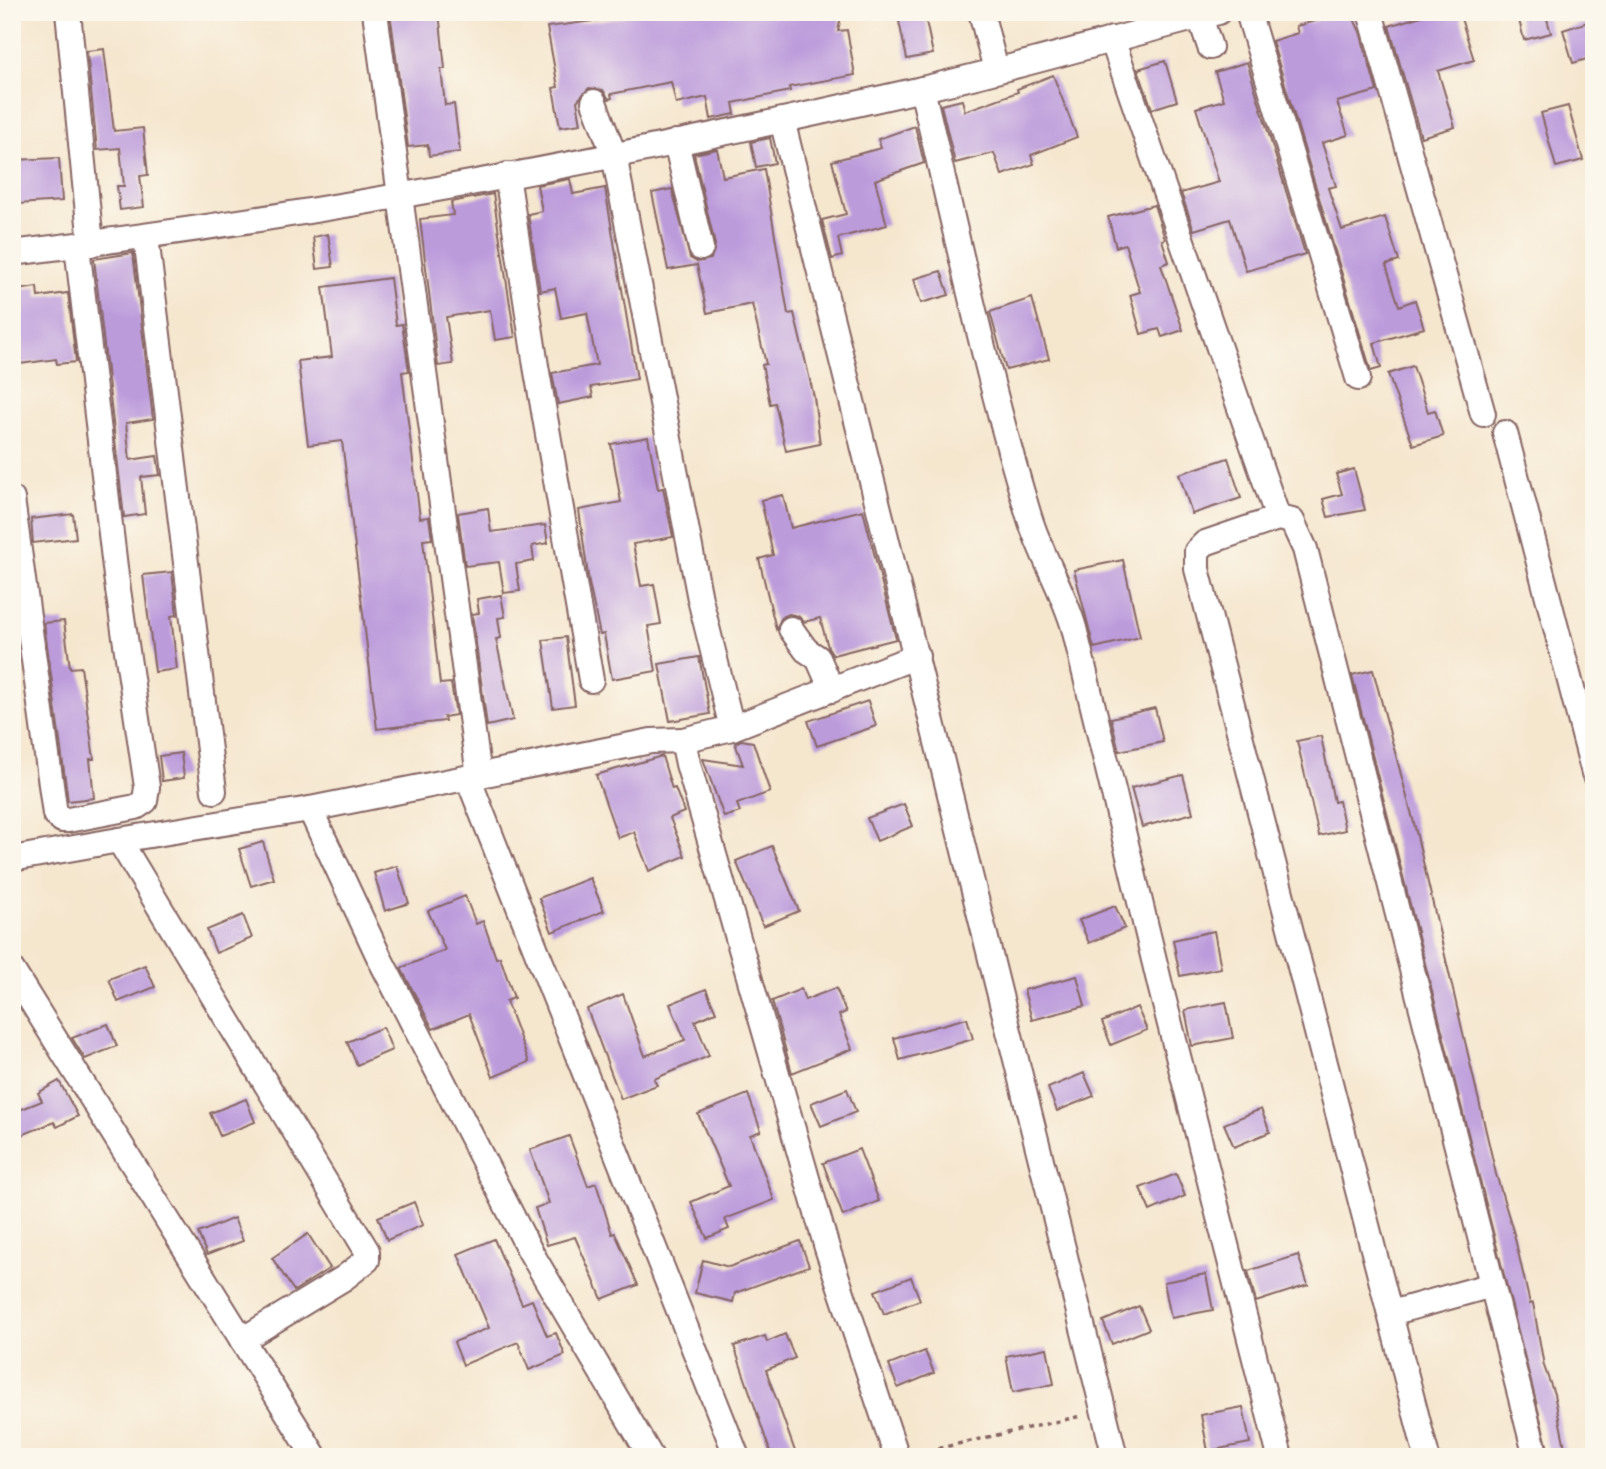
<svg xmlns="http://www.w3.org/2000/svg" width="1606" height="1469" viewBox="0 0 1606 1469" font-family="'Libre Caslon Text',serif">
  <style>
    .building { fill: #bc9bdb }
    .lines { fill: none; stroke-linecap: round; stroke-linejoin: round }
    .minor-casing { stroke: #866564; stroke-width: 28 }
    .path { stroke: #866564; stroke-width: 3.5; stroke-dasharray: 5 5; stroke-linecap: butt }
    .minor { stroke: #fff; stroke-width: 24 }
  </style>
  <rect width="100%" height="100%" fill="#fbf7ec"/>
  <filter id="ink" filterUnits="userSpaceOnUse"><feTurbulence type="fractalNoise" baseFrequency=".0143" numOctaves="2"/><feDisplacementMap in="SourceGraphic" scale="14" xChannelSelector="R" yChannelSelector="G"/><feConvolveMatrix kernelMatrix="1 2 1 2 8 2 1 2 1" color-interpolation-filters="sRGB"/></filter>
  <filter id="wash" filterUnits="userSpaceOnUse"><feTurbulence type="fractalNoise" baseFrequency=".00686" numOctaves="4" result="noise"/><feDisplacementMap in="SourceGraphic" scale="28" xChannelSelector="R" yChannelSelector="G"/><feGaussianBlur stdDeviation="1.57" result="paint"/><feColorMatrix in="noise" values="0 0 0 0 0 0 0 0 0 0 0 0 0 0 0 0 0 1.4 0 .05"/><feComposite in="paint" operator="in"/></filter>
  <g filter="url(#wash)">
    <rect width="100%" height="100%" fill="#f5e6ce"/>
    <g id="blocks">
      <g class="building">
        <path d="M390,12H439L445,69H441L445,105L454,104L460,152L429,156L428,145L408,147Z"/>
        <path d="M623,12H842L838,31L847,30L855,75L789,87L790,91L733,103L735,114L711,119L707,97L676,104L671,82L611,94L612,98L609,99L603,90L589,88L577,101L581,124L560,127L553,88L558,87L547,27L624,17Z"/>
        <path d="M897,12H924L933,54L907,59Z"/>
        <path d="M1351,12L1360,32L1377,91L1337,102L1348,135L1322,143L1336,186L1328,188L1342,230L1385,217L1399,261L1386,265L1399,306L1415,300L1424,328L1374,343L1381,368L1371,371L1272,41L1298,33L1296,26Z"/>
        <path d="M1434,12H1459L1474,60L1438,71L1455,127L1421,137L1389,26Z"/>
        <path d="M1517,12H1545L1551,33L1524,40Z"/>
        <path d="M1594,20V57L1573,63L1563,30Z"/>
        <path d="M104,49L114,131L143,128L148,175L140,176L144,207L120,210L117,186H124L120,148L97,150L87,51Z"/>
        <path d="M1165,61L1177,101L1152,109L1138,69Z"/>
        <path d="M1247,62L1305,254L1246,271L1230,219L1194,230L1181,193L1219,182L1196,108L1224,100L1215,72Z"/>
        <path d="M1053,75L1077,137L1031,155L1034,164L1002,175L994,153L955,163L941,105L962,100L965,111L1018,92L1017,89Z"/>
        <path d="M1568,106L1583,160L1556,167L1541,113Z"/>
        <path d="M915,126L924,163L875,180L887,225L838,238L842,256L832,259L822,220L846,214L832,161L881,148L878,139Z"/>
        <path d="M770,138L775,163L756,167L751,142Z"/>
        <path d="M717,149L723,177L764,169L788,314L794,313L814,397L820,444L786,451L775,403L770,404L762,365L766,364L752,304L707,313L697,265L668,270L652,193L672,189L690,258L697,262L711,259L715,245L694,154Z"/>
        <path d="M59,158L62,201L18,204L13,160Z"/>
        <path d="M570,179L573,194L605,188L637,379L591,387L593,397L558,404L552,373L597,365L587,313L561,318L555,288L540,291L528,214L542,211L537,185Z"/>
        <path d="M493,194L515,337L495,340L490,310L446,317L453,364L438,366L420,219L453,215L451,202Z"/>
        <path d="M1154,205L1165,239L1162,240L1169,262L1161,265L1183,330L1162,337L1159,329L1141,334L1130,295L1140,292L1125,244L1116,247L1108,217Z"/>
        <path d="M328,234L333,267L317,269L313,237Z"/>
        <path d="M133,253L153,419L126,423L130,460L157,456L160,475L141,477L145,514L124,517L94,259Z"/>
        <path d="M941,271L949,295L921,303L914,279Z"/>
        <path d="M390,278L396,325L402,324L409,371L402,372L420,518L429,517L432,539L423,540L440,684L451,683L456,715L444,717L445,721L377,729L342,441L308,445L298,361L332,357L323,287Z"/>
        <path d="M37,287L38,297L68,293L76,362L57,364L56,359L12,365V291Z"/>
        <path d="M1032,298L1049,359L1006,370L990,312Z"/>
        <path d="M1413,366L1428,412L1435,410L1443,436L1413,445L1388,374Z"/>
        <path d="M648,437L658,489L663,488L673,537L633,544L641,586L654,584L661,624L648,626L656,671L612,679L604,634L600,635L589,583L579,510L621,502L611,444Z"/>
        <path d="M1228,458L1241,498L1192,514L1179,474Z"/>
        <path d="M1354,469L1365,510L1328,517L1323,499L1342,494L1336,474Z"/>
        <path d="M783,495L791,528L863,510L896,639L833,655L828,647L820,618L804,622L798,616L789,614L782,617L776,629L759,559L773,555L761,500Z"/>
        <path d="M488,508L491,532L545,525L548,543L532,546L534,561L516,564L520,591L504,593L499,562L465,566L458,513Z"/>
        <path d="M73,514L76,538L33,543L31,519Z"/>
        <path d="M1123,560L1140,637L1094,648L1074,570Z"/>
        <path d="M172,572L177,615L171,616L177,669L155,672L143,575Z"/>
        <path d="M501,595L505,617L498,618L501,638L496,639L513,720L487,726L472,614L479,613L477,599Z"/>
        <path d="M64,621L70,668L81,667L94,759H90L94,798L68,801L44,623Z"/>
        <path d="M566,637L575,705L553,708L543,640Z"/>
        <path d="M699,657L710,714L670,721L659,664Z"/>
        <path d="M1373,670L1414,823L1496,1174L1514,1234L1530,1304L1533,1303L1544,1366L1554,1394L1567,1457H1550L1352,675Z"/>
        <path d="M868,701L876,726L817,746L808,721Z"/>
        <path d="M1155,708L1163,742L1119,751L1111,718Z"/>
        <path d="M1321,736L1334,802L1339,801L1345,830L1319,836L1297,741Z"/>
        <path d="M741,740L753,742L770,792L737,804L740,812L724,817L703,759L743,765L735,743Z"/>
        <path d="M181,753L184,778L162,781L159,756Z"/>
        <path d="M662,756L672,789L675,788L684,812L670,818L685,856L649,871L634,832L618,838L596,775Z"/>
        <path d="M1183,775L1193,813L1142,827L1131,788Z"/>
        <path d="M904,804L913,826L877,841L867,818Z"/>
        <path d="M263,842L274,879L251,886L239,849Z"/>
        <path d="M772,846L799,911L763,926L736,861Z"/>
        <path d="M397,866L409,903L385,911L374,873Z"/>
        <path d="M590,878L604,911L552,932L539,898Z"/>
        <path d="M465,896L476,924L483,921L496,958L500,957L514,998L506,1001L529,1062L493,1077L469,1014L433,1029L401,968L445,950L428,911Z"/>
        <path d="M1115,906L1125,928L1089,943L1079,920Z"/>
        <path d="M243,915L252,938L216,953L207,930Z"/>
        <path d="M1214,931L1221,968L1180,976L1173,940Z"/>
        <path d="M145,965L155,987L118,1002L109,979Z"/>
        <path d="M1077,976L1085,1006L1032,1020L1024,990Z"/>
        <path d="M836,988L846,1012L839,1015L852,1049L792,1073L772,1001L801,989L805,1000Z"/>
        <path d="M706,989L716,1012L695,1021L709,1056L654,1079L657,1085L621,1099L587,1009L623,994L645,1056L685,1040L670,1004Z"/>
        <path d="M1226,1002L1233,1038L1192,1046L1185,1010Z"/>
        <path d="M1137,1007L1147,1030L1111,1045L1102,1022Z"/>
        <path d="M967,1018L973,1039L900,1060L894,1038Z"/>
        <path d="M108,1024L117,1046L85,1059L72,1038Z"/>
        <path d="M383,1027L392,1050L357,1065L347,1042Z"/>
        <path d="M1084,1073L1094,1096L1057,1111L1048,1088Z"/>
        <path d="M59,1081L78,1116L57,1127L54,1122L12,1139V1113L42,1101L38,1093Z"/>
        <path d="M847,1089L856,1112L821,1126L811,1103Z"/>
        <path d="M748,1094L761,1131L750,1135L774,1200L725,1219L729,1229L707,1238L691,1202L729,1186L698,1114Z"/>
        <path d="M246,1099L255,1122L220,1136L210,1113Z"/>
        <path d="M1261,1109L1270,1132L1234,1147L1224,1124Z"/>
        <path d="M569,1136L588,1186L596,1183L612,1234L615,1233L638,1285L602,1299L575,1237L547,1245L535,1208L549,1203L530,1150Z"/>
        <path d="M859,1149L879,1201L843,1216L823,1163Z"/>
        <path d="M1176,1174L1185,1196L1150,1211L1140,1188Z"/>
        <path d="M414,1202L423,1225L387,1240L378,1217Z"/>
        <path d="M234,1218L243,1241L207,1255L198,1233Z"/>
        <path d="M308,1234L330,1268L294,1291L272,1258Z"/>
        <path d="M494,1239L522,1304L532,1300L547,1336L556,1333L565,1355L529,1370L518,1342L463,1365L454,1342L489,1328L458,1254Z"/>
        <path d="M800,1241L809,1266L735,1293L733,1302L695,1293L703,1260L729,1267Z"/>
        <path d="M1298,1255L1308,1285L1256,1302L1248,1271Z"/>
        <path d="M1206,1274L1213,1310L1171,1318L1164,1282Z"/>
        <path d="M911,1277L920,1300L884,1314L875,1291Z"/>
        <path d="M1139,1306L1149,1329L1112,1344L1103,1321Z"/>
        <path d="M785,1334L795,1358L766,1370L797,1457H772L734,1346L765,1336L767,1342Z"/>
        <path d="M1047,1348L1054,1384L1013,1392L1006,1356Z"/>
        <path d="M925,1351L934,1373L898,1388L889,1365Z"/>
        <path d="M1243,1407L1250,1443L1208,1451L1201,1415Z"/>
      </g>
    </g>
  </g>
  <g filter="url(#ink)">
    <use href="#blocks" fill-opacity="0" stroke="#866564" stroke-width="2"/>
    <g class="lines">
      <defs>
        <g id="minor">
          <path d="M68,12L91,244"/>
          <path d="M375,12L479,776"/>
          <path d="M981,12L996,70"/>
          <path d="M1248,12L1358,378"/>
          <path d="M1370,12L1483,414"/>
          <path d="M1200,17L1210,47"/>
          <path d="M1112,39L1278,518"/>
          <path d="M922,89C956,231 986,375 1029,516C1041,556 1062,587 1074,628L1161,989L1280,1457"/>
          <path d="M594,102L614,155L700,599L732,728L917,656"/>
          <path d="M782,120L1115,1457"/>
          <path d="M676,142L701,248"/>
          <path d="M507,175L536,366L591,680"/>
          <path d="M146,237L214,791"/>
          <path d="M12,253C317,217 620,158 918,90C1019,67 1118,37 1218,12"/>
          <path d="M1505,433L1594,773"/>
          <path d="M12,499L55,814L62,820H68L136,807L145,801L147,787L116,576L77,246"/>
          <path d="M791,629L806,650L818,658L832,690"/>
          <path d="M732,728L683,740L688,764L827,1248L897,1457"/>
          <path d="M468,778L737,1457"/>
          <path d="M310,809L380,959L530,1251L651,1457"/>
          <path d="M12,859L119,840"/>
          <path d="M12,970L315,1457"/>
          <path d="M1391,1313L1492,1285"/>
          <path d="M242,1340L344,1278L367,1260V1251L119,840L310,809L651,741L683,740"/>
          <path d="M1427,1457L1197,569V551L1205,543L1278,518L1292,521L1305,549L1536,1457"/>
        </g>
      </defs>
      <use href="#minor" class="minor-casing"/>
      <path class="path" d="M918,1453L1081,1416"/>
      <use href="#minor" class="minor"/>
    </g>
  </g>
  <rect width="1606" height="1469" fill="none" stroke="#fbf7ec" stroke-width="42"/>
</svg>
